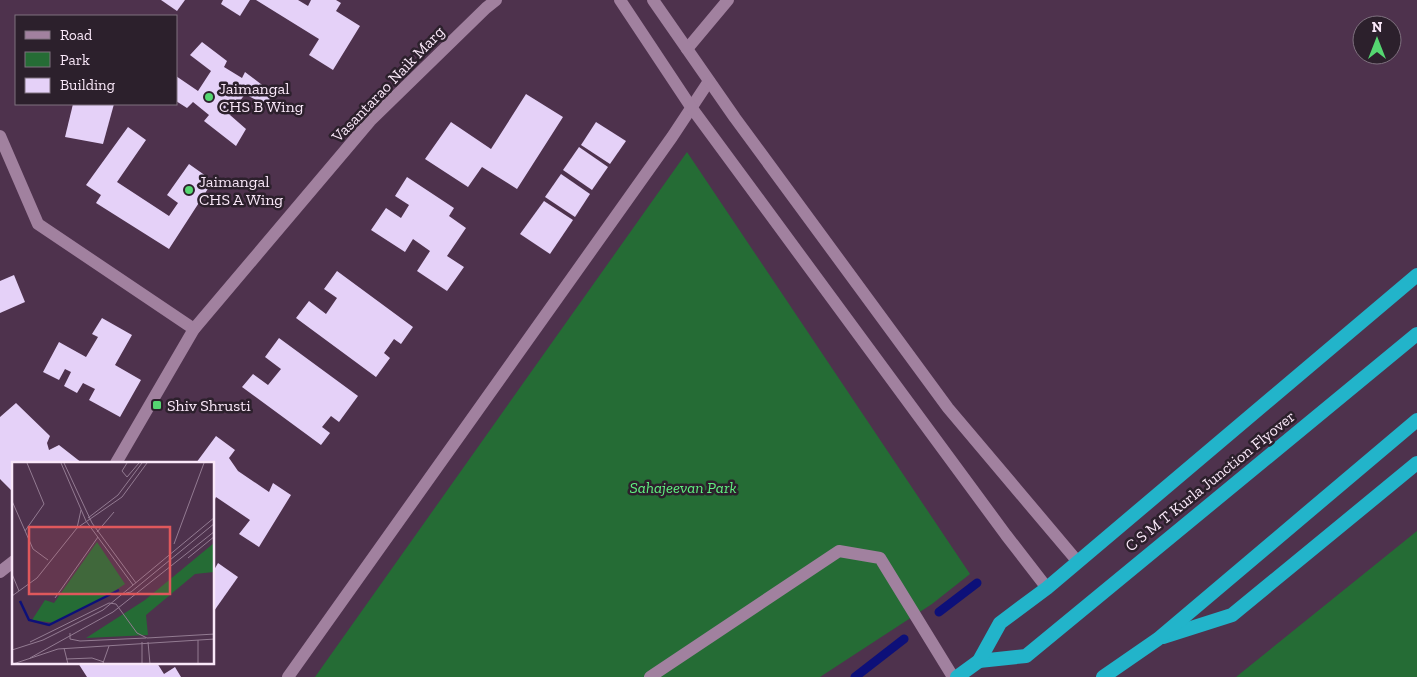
<svg xmlns="http://www.w3.org/2000/svg" width="1417" height="677" viewBox="0 0 1417 677" font-family="'Zilla Slab',serif">
  <style>
    .green { fill: #256c35 }
    .lines { fill: none; stroke-linecap: round; stroke-linejoin: round }
    .stream { stroke: #0d1079; stroke-width: 9 }
    .building { fill: #e5d1f8 }
    .service { stroke: #a1819f; stroke-width: 12 }
    .minor { stroke: #a1819f; stroke-width: 12 }
    .tertiary { stroke: #a1819f; stroke-width: 12 }
    .trunk { stroke: #22b4ca; stroke-width: 14 }
    .poi-dot { fill: #55d671; stroke: #2c202c; stroke-width: 2 }
    .labels { text-anchor: middle; dominant-baseline: central; stroke-width: 5; stroke-linejoin: round; paint-order: stroke }
    .street-label { font-size: 16px; fill: #fae8f9; stroke: #2c202c }
    .poi-label { font-size: 16px; fill: #fae8f9; stroke: #2c202c; text-anchor: start }
    .park-label { font-size: 16px; font-style: italic; fill: #61f181; stroke: #2c202c }
    .inset-river { fill: none; stroke: #0d1079; stroke-width: 2.5 }
    .inset-road { fill: none; stroke: #937b92; stroke-width: 1 }
    .view { fill: #df585c; fill-opacity: 0.15; stroke: #df585c; stroke-width: 2.5 }
    .inset-edge { fill: none; stroke: #fae8f9; stroke-width: 2.5 }
  </style>
  <rect width="100%" height="100%" fill="#4e324d"/>
  <g class="green">
    <path d="M687,152L970,574L932,604L820,677H315Z"/>
    <path d="M1417,531V677H1236Z"/>
  </g>
  <g class="lines">
    <g class="stream">
      <path d="M939,612L977,583"/>
      <path d="M855,677L904,639"/>
    </g>
  </g>
  <g class="building">
    <path d="M161,0H185L177,11Z"/>
    <path d="M223,0H250L240,16L221,4Z"/>
    <path d="M256,0H298L308,6L311,0H336L341,3L336,11L360,26L333,70L309,55L319,39Z"/>
    <path d="M202,42L227,61L224,67L242,78L245,72L274,94L265,105L245,94L230,115L246,129L236,146L204,121L209,115L193,102L187,108L176,101V76L198,91L211,71L190,55Z"/>
    <path d="M526,94L563,117L517,189L482,167L468,187L425,159L451,122L491,149Z"/>
    <path d="M73,104H114L103,144L65,137Z"/>
    <path d="M596,122L626,141L610,164L581,145Z"/>
    <path d="M128,127L146,140L117,182L169,216L178,203L167,195L189,164L213,181L169,249L96,203L101,195L86,185Z"/>
    <path d="M579,147L608,167L592,190L563,170Z"/>
    <path d="M561,174L590,194L575,217L545,197Z"/>
    <path d="M407,177L454,208L449,216L466,228L447,256L464,267L447,291L417,271L430,251L413,239L405,252L371,230L386,208L401,218L409,205L395,196Z"/>
    <path d="M544,201L573,220L550,254L520,234Z"/>
    <path d="M337,271L413,327L401,344L394,339L384,353L390,358L376,377L296,318L309,301L326,314L337,298L324,289Z"/>
    <path d="M14,275L25,302L0,313V281Z"/>
    <path d="M102,318L132,335L115,365L141,380L120,417L89,400L95,389L83,383L77,393L64,386L71,372L65,369L59,380L43,372L59,342L86,357L98,337L92,334Z"/>
    <path d="M279,338L358,396L339,422L331,416L322,427L330,433L321,445L242,387L253,374L268,385L281,369L265,357Z"/>
    <path d="M16,403L50,436L47,443L49,450L59,445L82,463H14V493L0,479V417Z"/>
    <path d="M216,436L235,450L229,458L238,471L269,492L273,483L291,495L259,547L239,534L250,520L216,497L214,501V463H196Z"/>
    <path d="M218,563L238,577L214,611V570Z"/>
    <path d="M78,663H157L164,674L175,667L181,677H87Z"/>
  </g>
  <g class="lines">
    <path class="service" d="M650,677L839,551L880,558L953,677"/>
    <g class="minor">
      <path d="M687,49L728,0"/>
      <path d="M0,136L38,224L194,329"/>
      <path d="M288,677L672,137L709,81"/>
    </g>
    <g class="tertiary">
      <path d="M620,0L691,107L1006,535L1047,588"/>
      <path d="M653,0L735,118L948,408L1078,562"/>
      <path d="M116,463L194,329L370,121L486,8L496,0"/>
      <path d="M0,572L14,561"/>
    </g>
    <g class="trunk">
      <path d="M1163,637L1232,615L1417,463"/>
      <path d="M979,661L1026,656L1417,334"/>
      <path d="M957,677L979,661L1000,623L1047,588L1417,275"/>
      <path d="M1103,677L1158,639L1417,420"/>
    </g>
  </g>
  <g class="poi-dot">
    <circle cx="209" cy="97" r="5"/>
    <circle cx="189" cy="190" r="5"/>
    <rect x="152" y="400" width="10" height="10" rx="2.5"/>
  </g>
  <g class="labels">
    <g class="street-label">
      <text transform="translate(388 84) rotate(-46)">Vasantarao Naik Marg</text>
      <text transform="translate(1210 481) rotate(-39)">C S M T Kurla Junction Flyover</text>
    </g>
    <g class="poi-label">
      <text x="219" y="88">Jaimangal<tspan x="219" dy="18">CHS B Wing</tspan></text>
      <text x="199" y="181">Jaimangal<tspan x="199" dy="18">CHS A Wing</tspan></text>
      <text x="167" y="405">Shiv Shrusti</text>
    </g>
    <g class="park-label">
      <text x="683" y="487">Sahajeevan Park</text>
    </g>
  </g>
  <g transform="translate(12 462)">
    <rect width="202" height="202" fill="#4e324d"/>
    <path d="M85,80L113,122L89,138L43,161L20,158L33,138L42,141ZM202,81V110L183,112L134,153L136,173L74,176L133,138Z" fill="#256c35"/>
    <path class="inset-river" d="M8,139L17,158L37,163L107,128"/>
    <path class="inset-road" d="M49,1L74,59L121,123M52,1L80,61L124,121M115,1L110,9L115,15L127,1M0,39L21,87L36,98M76,56L106,33L130,1M65,66L69,48M13,69L32,42L15,1M85,70L102,50M162,82L192,1M176,96L203,74M0,112L7,129M114,131L119,130L203,61M0,134L25,116L65,66L110,35L135,1M43,136L86,75M58,171V177L68,179L134,176M186,178V202M18,180L97,141L104,142L125,171L135,176L203,172M136,180L138,202M52,186L56,202M0,188L31,178L91,148L203,55M18,196L101,150L203,69M54,197L80,196L92,200M91,201L97,184M1,202L46,187L203,177M130,202V180"/>
    <path class="view" d="M17,65H158V132H17Z"/>
    <rect width="202" height="202" class="inset-edge"/>
  </g>
  <rect x="15" y="15" width="162" height="90" fill="#2c202c" stroke="#7e707e"/>
  <rect x="25" y="31" width="25" height="8" fill="#a1819f" stroke="#7e707e"/>
  <text x="60" y="40" font-size="15" fill="#fae8f9">Road</text>
  <rect x="25" y="52" width="25" height="15" fill="#256c35" stroke="#7e707e"/>
  <text x="60" y="65" font-size="15" fill="#fae8f9">Park</text>
  <rect x="25" y="78" width="25" height="15" fill="#e5d1f8" stroke="#7e707e"/>
  <text x="60" y="90" font-size="15" fill="#fae8f9">Building</text>
  <g transform="translate(1377 40)"><circle r="24" fill="#2c202c" stroke="#7e707e"/>
  <path d="M0-4L9 19L0 12L-9 19Z" fill="#55d671"/>
  <text y="-8" font-size="14" font-weight="bold" text-anchor="middle" fill="#fae8f9">N</text>
  </g>
</svg>
